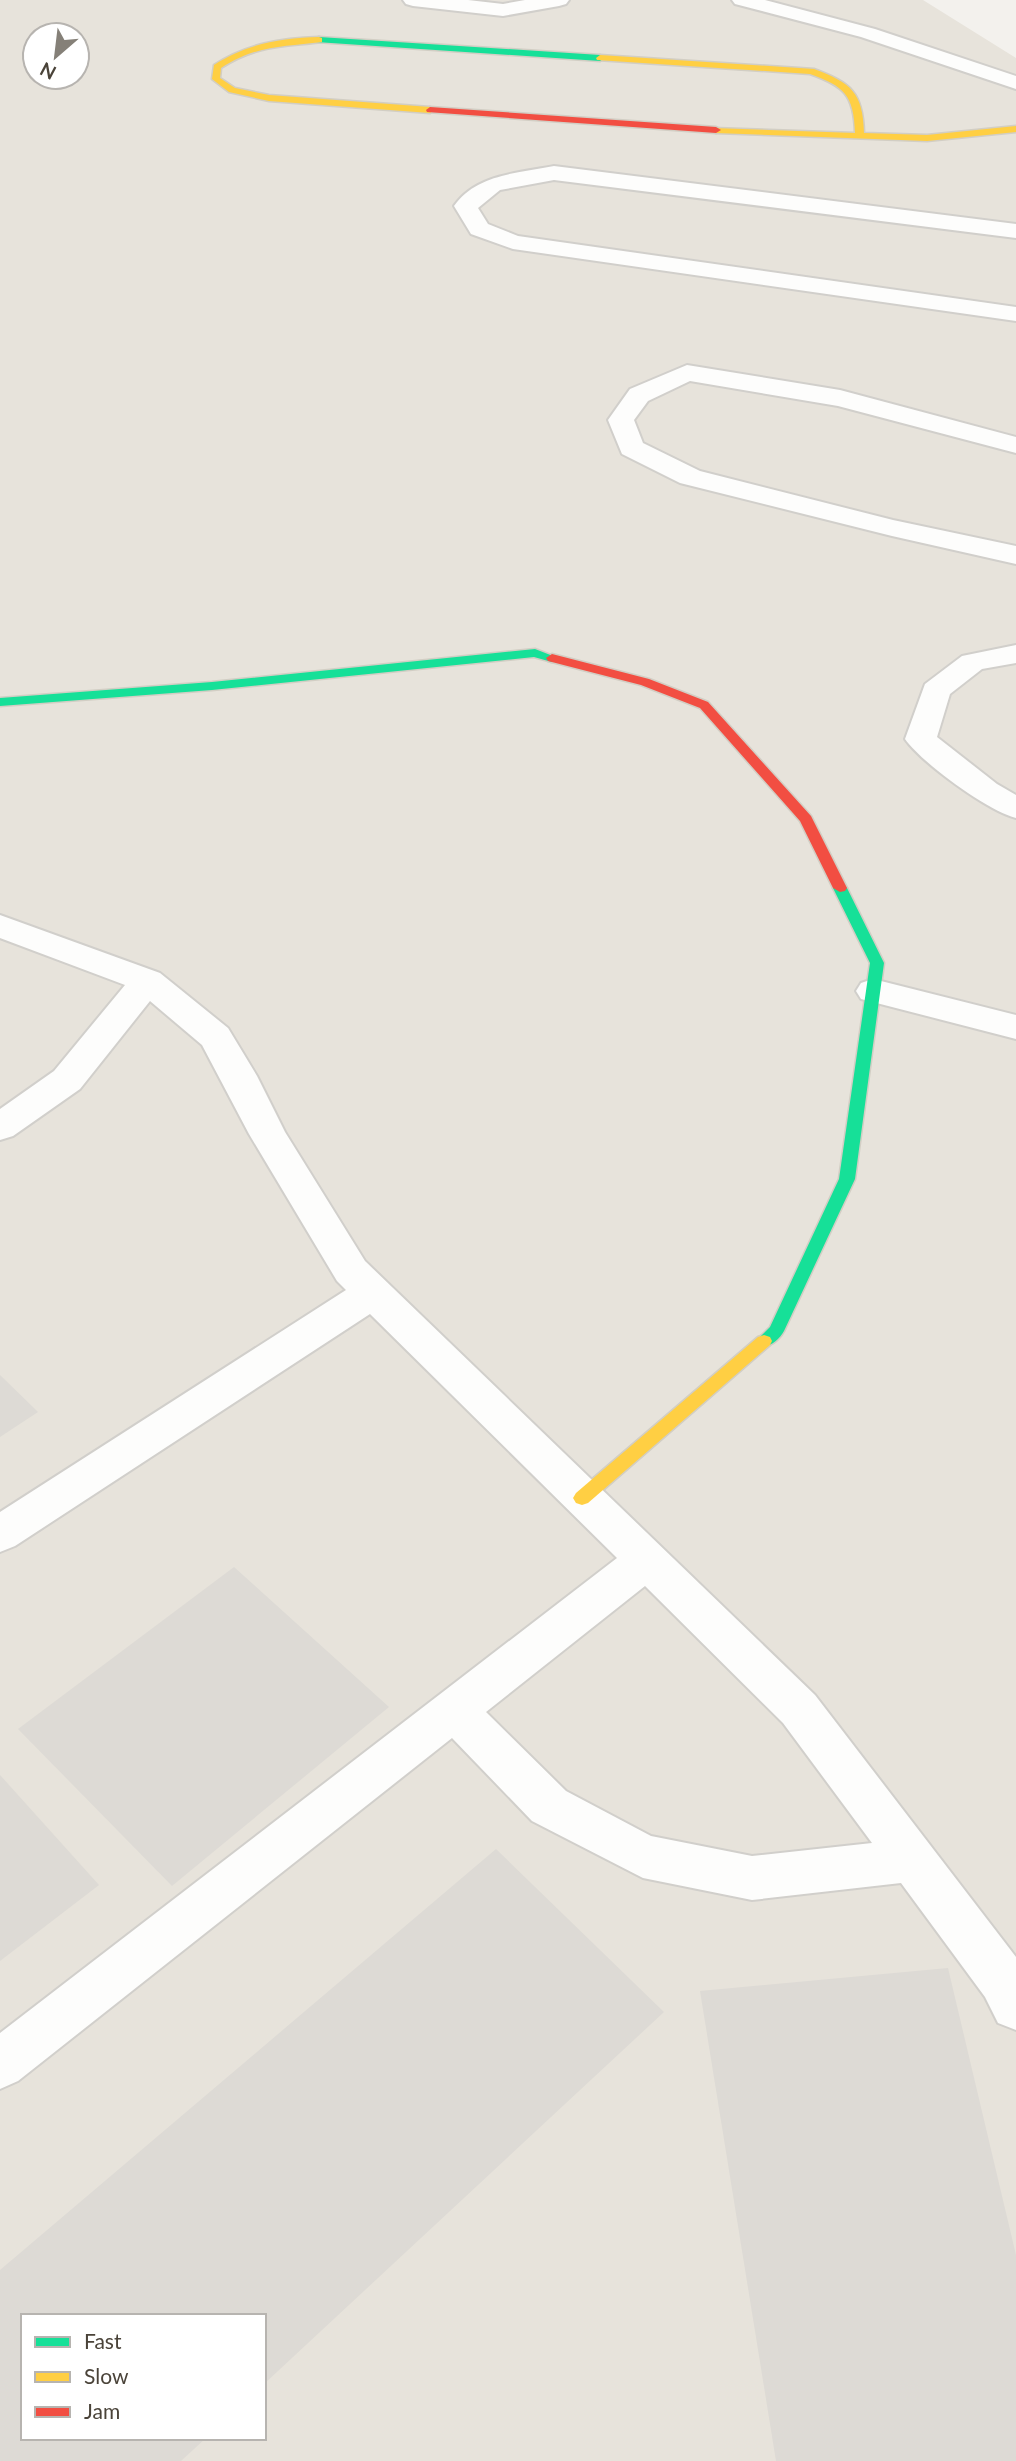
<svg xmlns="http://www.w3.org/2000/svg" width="1016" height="2461" viewBox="0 0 1016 2461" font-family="Lato,sans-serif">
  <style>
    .residential { fill: #e7e3db; fill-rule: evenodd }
    .building { fill: #dddad5 }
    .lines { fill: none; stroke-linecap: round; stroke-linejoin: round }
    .street-casing { stroke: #d1cfcb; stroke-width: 4 }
    .fast-casing { stroke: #d2cec4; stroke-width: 3 }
    .slow-casing { stroke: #d2cec4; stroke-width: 3 }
    .jam-casing { stroke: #d2cec4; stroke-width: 3 }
    .street { fill: #fdfdfc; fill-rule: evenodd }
    .fast { fill: #16e098; fill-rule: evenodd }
    .slow { fill: #ffcf43; fill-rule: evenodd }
    .jam { fill: #f24e42; fill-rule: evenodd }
  </style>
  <rect width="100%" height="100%" fill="#f3f1ed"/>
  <path class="residential" d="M0,0H923L1016,58V2461H0ZM35,35H77V77H35ZM23,2316H264V2438H23Z"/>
  <g class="building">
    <path d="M0,1375L38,1412L0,1437Z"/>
    <path d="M234,1567L389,1707L172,1886L18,1729Z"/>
    <path d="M0,1775L99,1885L0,1961Z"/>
    <path d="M496,1849L664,2012L264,2384V2316H23V2438H206L181,2461H0V2270Z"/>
    <path d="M948,1968L1016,2255V2461H776L700,1991Z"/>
  </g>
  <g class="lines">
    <defs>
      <g id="street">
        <path d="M403,0H468L503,4L525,0H569L566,4L559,6L503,16L413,6L406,4Z"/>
        <path d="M732,0H765L875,29L1016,76V89L861,37L735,4Z"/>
        <path d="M554,166L1016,224V238L554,180L500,190L478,208L488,224L518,236L1016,307V321L513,249L471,234L454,206C476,174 519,173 554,166Z"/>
        <path d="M687,365L840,390L1016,437V453L838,406L690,381L648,401L634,420L643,443L700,471L893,520L1016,546V564L892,536L680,483L622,454L608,420L630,389Z"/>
        <path d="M1016,645V663L982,669L950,694L937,737L997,784L1016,795V818C988,811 922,763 905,739L925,684L962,656Z"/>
        <path d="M0,915L160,973L228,1028L257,1076L285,1132L365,1261L815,1695L1016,1957V2030L998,2023L985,1997L901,1883L752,1900L643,1878L532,1821L452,1738L18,2081L0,2089V2033L617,1558L370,1314L15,1546L0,1552V1512L346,1290L337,1281L249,1134L202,1045L150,1001L80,1089L13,1136L0,1140V1109L54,1071L125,985L0,938ZM645,1586L783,1723L872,1843L752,1856L651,1836L566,1791L486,1712Z"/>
        <path d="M873,979L1016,1015V1039L861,999L856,991L861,983Z"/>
      </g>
      <g id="fast">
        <path d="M319,37L600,55L604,58L600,61L316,42V38Z"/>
        <path d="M535,649L558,658L552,662L534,657L212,690L0,706V698L212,682Z"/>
        <path d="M840,884L847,888L884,963L855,1179L784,1331C779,1340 769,1349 758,1345L756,1341L770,1327L839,1179L870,963L833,888Z"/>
      </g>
      <g id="slow">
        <path d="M319,37L322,38V42C283,47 256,45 221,68L220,78L235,88L269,95L430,107L434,110L430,113L269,101L229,92L212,79L214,65C246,44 281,38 319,37Z"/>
        <path d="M600,55L814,69C851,83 863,92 864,133L927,135L1016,126V132L927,141L716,133L711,130L713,128L855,133C854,95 844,86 810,74L597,60L596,58Z"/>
        <path d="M764,1335L770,1337L772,1341L770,1345L588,1503L582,1505L576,1503L573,1498L576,1493L758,1337Z"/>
      </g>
      <g id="jam">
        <path d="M430,107L716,127L721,130L716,133L427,112L426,110Z"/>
        <path d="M552,654L649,679L708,702L811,816L847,888L845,891L840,892L833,888L800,821L700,708L641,685L548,661L546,658Z"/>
      </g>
    </defs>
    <use href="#street" class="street-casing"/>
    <use href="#fast" class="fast-casing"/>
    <use href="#slow" class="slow-casing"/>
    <use href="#jam" class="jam-casing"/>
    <use href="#street" class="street"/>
    <use href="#fast" class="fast"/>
    <use href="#slow" class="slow"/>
    <use href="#jam" class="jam"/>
  </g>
  <rect x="21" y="2314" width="245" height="126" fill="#ffffff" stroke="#b7b4b0" stroke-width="2"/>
  <rect x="35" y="2337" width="35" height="10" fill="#16e098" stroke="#b7b4b0" stroke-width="2"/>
  <text x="84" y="2349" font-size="21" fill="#4a4339">Fast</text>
  <rect x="35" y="2372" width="35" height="10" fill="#ffcf43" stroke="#b7b4b0" stroke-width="2"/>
  <text x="84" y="2384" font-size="21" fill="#4a4339">Slow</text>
  <rect x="35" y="2407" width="35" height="10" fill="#f24e42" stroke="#b7b4b0" stroke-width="2"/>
  <text x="84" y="2419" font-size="21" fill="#4a4339">Jam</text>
  <g transform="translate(56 56) rotate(208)"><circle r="33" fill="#ffffff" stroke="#b7b4b0" stroke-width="2"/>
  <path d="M0-5L12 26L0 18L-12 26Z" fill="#858078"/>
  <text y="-10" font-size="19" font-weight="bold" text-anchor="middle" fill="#4a4339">N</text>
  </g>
</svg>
